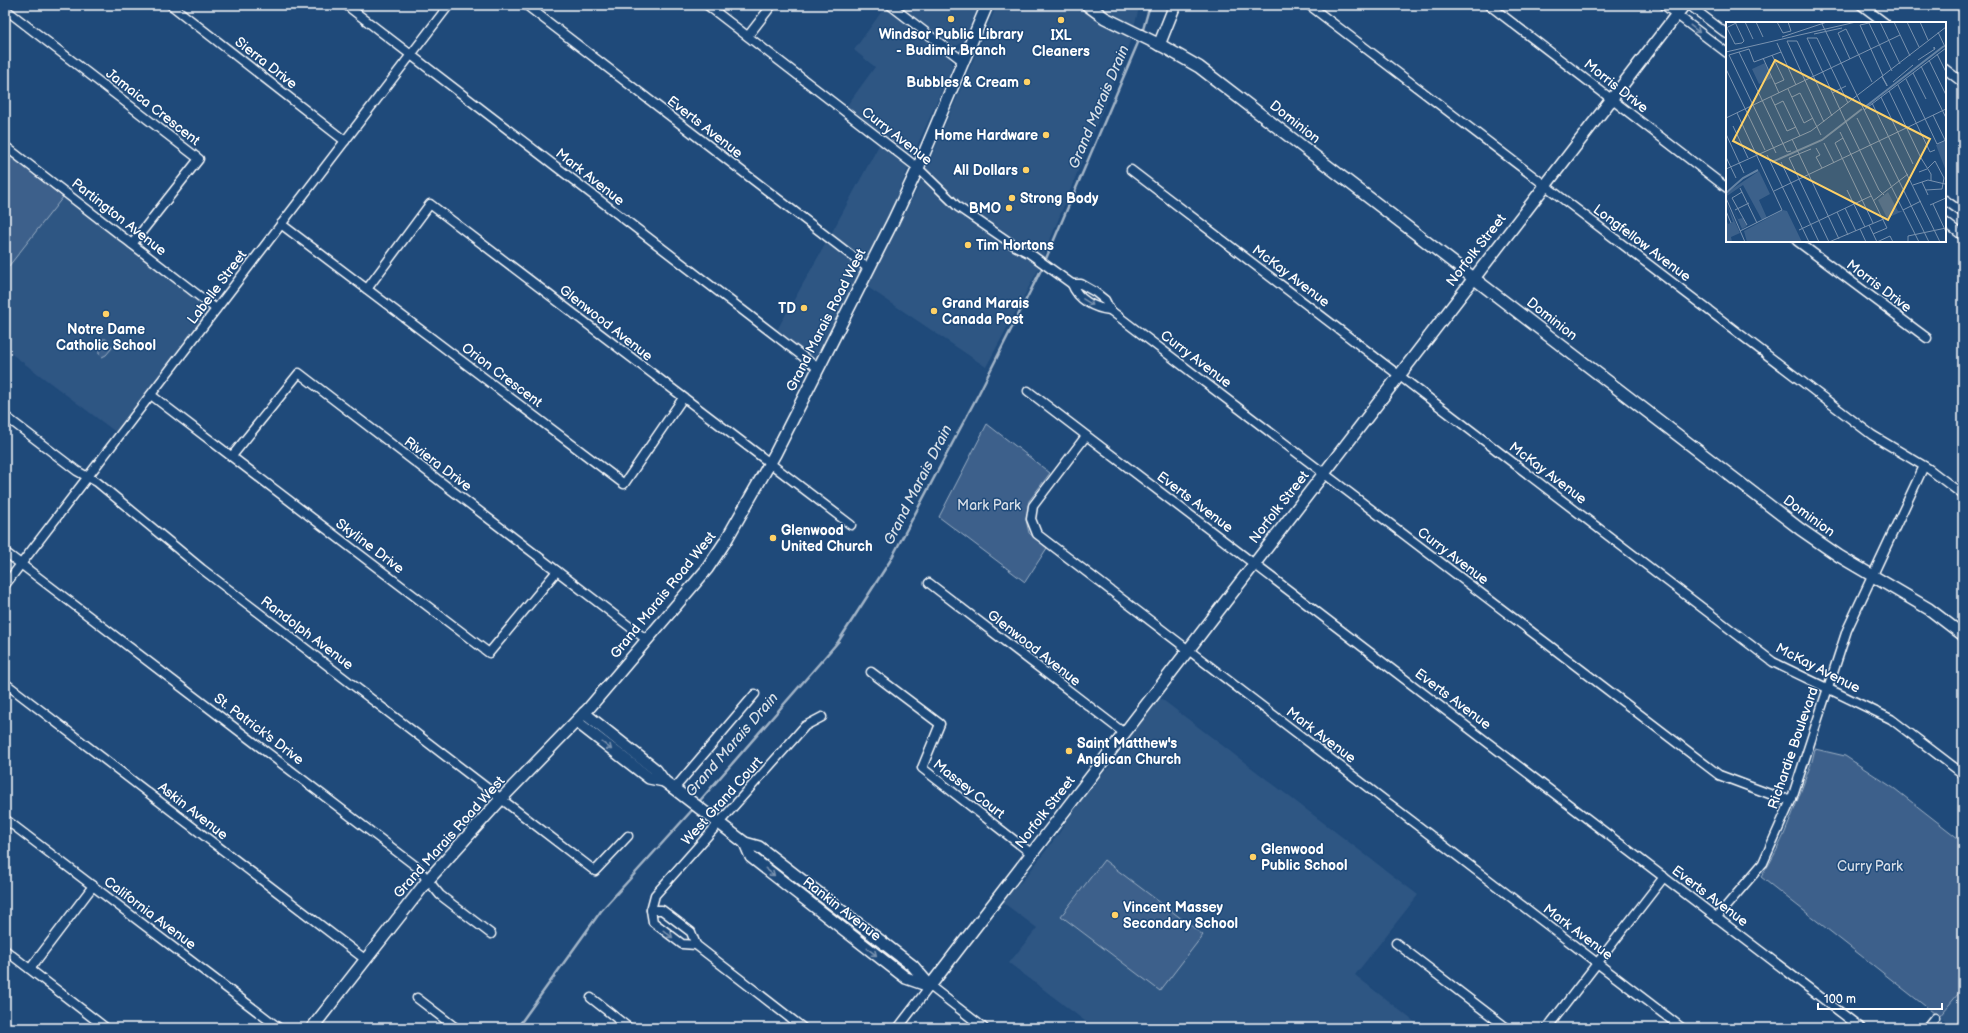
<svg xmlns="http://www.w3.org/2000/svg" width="1968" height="1033" viewBox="0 0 1968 1033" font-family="'Balsamiq Sans',sans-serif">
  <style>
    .built { fill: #2e5683 }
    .green { fill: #3c618b; stroke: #9eb0c5 }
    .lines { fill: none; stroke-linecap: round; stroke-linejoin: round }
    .stream { stroke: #a3b5c8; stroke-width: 2.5 }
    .street-casing { stroke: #fff; stroke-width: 11 }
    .secondary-casing { stroke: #fff; stroke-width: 14 }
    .street { stroke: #1f4a7a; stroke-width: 8 }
    .secondary { stroke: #1f4a7a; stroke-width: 11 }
    .oneway { stroke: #7992af }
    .poi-dot { fill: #ffd166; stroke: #1f4a7a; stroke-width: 1.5 }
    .labels { text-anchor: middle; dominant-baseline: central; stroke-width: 3; stroke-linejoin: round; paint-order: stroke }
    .poi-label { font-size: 14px; font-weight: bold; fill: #fff; stroke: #1f4a7a; text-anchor: start }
    .street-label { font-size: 14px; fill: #fff; stroke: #1f4a7a }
    .park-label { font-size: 14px; fill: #d8dfe8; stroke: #1f4a7a }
    .water-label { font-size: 15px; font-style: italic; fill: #d8e0e8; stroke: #1f4a7a }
    .inset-river { fill: none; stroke: #6583a4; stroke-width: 2 }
    .inset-road { fill: none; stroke: #7992af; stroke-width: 1 }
    .view { fill: #ffd166; fill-opacity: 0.15; stroke: #ffd166; stroke-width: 2 }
    .inset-edge { fill: none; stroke: #fff; stroke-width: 2 }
  </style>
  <rect width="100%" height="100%" fill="#1f4a7a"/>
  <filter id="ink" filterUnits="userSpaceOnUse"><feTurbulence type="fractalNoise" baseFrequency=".025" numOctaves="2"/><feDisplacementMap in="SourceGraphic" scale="8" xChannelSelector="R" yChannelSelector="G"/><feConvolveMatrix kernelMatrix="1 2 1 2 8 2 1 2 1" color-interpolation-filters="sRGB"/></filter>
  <g filter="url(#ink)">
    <g class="built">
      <path d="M897,5H979L963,41L957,46L948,44Z"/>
      <path d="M997,5H1140L1129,44L1038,270L986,367L866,286L917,190Z"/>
      <path d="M885,7L946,54L952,62V68L917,146L875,250L866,258L857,256L831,234L879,145L840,115L875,67L854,50Z"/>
      <path d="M63,197L205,306L208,311L206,317L117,433L5,349V271Z"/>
      <path d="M826,243L854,264L864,269L821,352L816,357L808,355L777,330Z"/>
      <path d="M1159,697L1418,895L1355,975L1422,1028H1094L1009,963L1037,928L1001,901L1025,878L1060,832L1073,809L1096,779L1108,769L1130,740L1135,726Z"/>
      <path d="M1963,988V1028H1954L1939,1017Z"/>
    </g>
    <g class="green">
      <path d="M5,152L63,197L5,271Z"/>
      <path d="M103,339H106L112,348L106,355L102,357L99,354V345Z"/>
      <path d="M987,424L1050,473L1029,501L1026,520L1029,533L1047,548L1025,582L939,517Z"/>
      <path d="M1815,749L1845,756L1895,789L1963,842V988L1939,1017L1761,877C1785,842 1797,800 1812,761Z"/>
      <path d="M1104,860L1203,935L1160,991L1061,916Z"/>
    </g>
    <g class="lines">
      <g class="stream">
        <path d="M1142,33L1150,5"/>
        <path d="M1045,261L1140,38"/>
        <path d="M697,804L838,642L890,561L979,393L1043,266"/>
        <path d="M517,1028L601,911L694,808"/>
      </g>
      <defs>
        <g id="street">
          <path d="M171,5L345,141"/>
          <path d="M346,5L819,369"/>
          <path d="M526,5L869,269"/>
          <path d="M707,5L918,168L958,207L1015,246L1029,253L1072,284H1081L1095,292L1105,300L1110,310L1719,775L1783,799L1792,798"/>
          <path d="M890,5L963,61"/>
          <path d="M1309,5L1872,435L1929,469L1963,495"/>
          <path d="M1489,5L1727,188"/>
          <path d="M1664,5L1727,53"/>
          <path d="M1689,5L1727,34"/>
          <path d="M1861,5L1885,23"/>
          <path d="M5,9L199,159L132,244"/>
          <path d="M748,36L772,5"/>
          <path d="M1945,69L1963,83"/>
          <path d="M5,146L216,309"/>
          <path d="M1131,170L1773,662L1891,719L1963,774"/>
          <path d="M1945,200L1963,213"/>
          <path d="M1945,222L1963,236"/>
          <path d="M281,224L624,484L683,398"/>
          <path d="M1797,241L1927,338"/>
          <path d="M1072,284C1078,300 1094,308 1110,310"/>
          <path d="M367,289L430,204L851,525"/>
          <path d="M1028,391L1861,1028"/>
          <path d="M151,395L489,653L557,571"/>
          <path d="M5,416L77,471L97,482L202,569L595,871L628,836"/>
          <path d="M1086,436L1033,506L1031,519L1037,534L1682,1028"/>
          <path d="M232,456L299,373L647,640"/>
          <path d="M5,552L417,867L440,895L491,934"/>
          <path d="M929,583L1124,733"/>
          <path d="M5,585L449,5"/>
          <path d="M871,672L940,724L922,768L1032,854"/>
          <path d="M5,683L366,960"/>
          <path d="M674,789L755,694"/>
          <path d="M5,819L279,1028"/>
          <path d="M651,910H662L691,932L696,945L803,1028"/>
          <path d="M1716,918L1763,863L1792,798L1847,630L1924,466"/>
          <path d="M1396,943L1507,1028"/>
          <path d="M696,945L682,944L653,922L651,910L655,895L805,726L822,717"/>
          <path d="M5,950L106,1028"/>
          <path d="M30,969L93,886"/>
          <path d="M417,998L456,1028"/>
          <path d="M591,998L629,1028"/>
          <path d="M898,1028L930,986L984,1028"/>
          <path d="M1547,1028L1664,877"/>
          <path d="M1927,1028L1935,1018"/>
        </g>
        <g id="secondary">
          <path d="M1087,5L1105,18L1164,47L1199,67L1800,529L1839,556L1929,609L1963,635"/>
          <path d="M1159,45L1175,5"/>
          <path d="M584,713L656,770L664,781L745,843L759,847L913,966L930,986"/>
          <path d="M577,722L649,778L664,781"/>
          <path d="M745,843L751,857L906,978L929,986"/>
          <path d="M930,986L1684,5"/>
          <path d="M312,1028L428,880L502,798L589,708L707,569L725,542L775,454L893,221L918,168L987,5"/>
        </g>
      </defs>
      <use href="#street" class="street-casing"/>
      <use href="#secondary" class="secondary-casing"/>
      <use href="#street" class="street"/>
      <use href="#secondary" class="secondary"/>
    </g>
    <defs><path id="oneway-shaft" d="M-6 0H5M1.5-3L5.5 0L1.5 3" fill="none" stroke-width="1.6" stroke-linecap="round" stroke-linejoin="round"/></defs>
    <g class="oneway">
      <use href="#oneway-shaft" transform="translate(1695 29) rotate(38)"/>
      <use href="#oneway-shaft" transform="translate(1088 302) rotate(32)"/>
      <use href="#oneway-shaft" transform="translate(607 746) rotate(38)"/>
      <use href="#oneway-shaft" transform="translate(770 872) rotate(38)"/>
      <use href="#oneway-shaft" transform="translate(668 934) rotate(38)"/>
      <use href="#oneway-shaft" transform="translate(872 952) rotate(38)"/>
    </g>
  </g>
  <g class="poi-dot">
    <circle cx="951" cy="19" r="4"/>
    <circle cx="1061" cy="20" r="4"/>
    <circle cx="1027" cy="82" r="4"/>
    <circle cx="1046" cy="135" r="4"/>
    <circle cx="1026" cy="170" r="4"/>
    <circle cx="1012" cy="198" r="4"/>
    <circle cx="1009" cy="208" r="4"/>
    <circle cx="968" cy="245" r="4"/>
    <circle cx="804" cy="308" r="4"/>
    <circle cx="934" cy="311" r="4"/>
    <circle cx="106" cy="314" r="4"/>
    <circle cx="773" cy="538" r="4"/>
    <circle cx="1069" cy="751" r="4"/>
    <circle cx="1253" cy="857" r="4"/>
    <circle cx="1115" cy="915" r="4"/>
  </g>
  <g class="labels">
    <g class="poi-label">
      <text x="951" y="34" text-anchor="middle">Windsor Public Library<tspan x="951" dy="16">- Budimir Branch</tspan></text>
      <text x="1061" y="35" text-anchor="middle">IXL<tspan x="1061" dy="16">Cleaners</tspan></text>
      <text x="1019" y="82" text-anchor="end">Bubbles &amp; Cream</text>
      <text x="1038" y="135" text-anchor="end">Home Hardware</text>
      <text x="1018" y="170" text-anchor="end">All Dollars</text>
      <text x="1020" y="198">Strong Body</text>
      <text x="1001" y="208" text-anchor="end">BMO</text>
      <text x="976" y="245">Tim Hortons</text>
      <text x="942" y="303">Grand Marais<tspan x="942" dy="16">Canada Post</tspan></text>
      <text x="796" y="308" text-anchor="end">TD</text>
      <text x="106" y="329" text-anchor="middle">Notre Dame<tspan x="106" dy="16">Catholic School</tspan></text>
      <text x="781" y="530">Glenwood<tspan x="781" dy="16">United Church</tspan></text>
      <text x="1077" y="743">Saint Matthew's<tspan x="1077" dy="16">Anglican Church</tspan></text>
      <text x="1261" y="849">Glenwood<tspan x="1261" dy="16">Public School</tspan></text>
      <text x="1123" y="907">Vincent Massey<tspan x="1123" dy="16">Secondary School</tspan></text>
    </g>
    <g class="street-label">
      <text transform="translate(266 63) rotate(38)">Sierra Drive</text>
      <text transform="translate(1616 86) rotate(38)">Morris Drive</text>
      <text transform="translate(153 107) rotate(38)">Jamaica Crescent</text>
      <text transform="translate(1295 122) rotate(38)">Dominion</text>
      <text transform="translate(705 127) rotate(38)">Everts Avenue</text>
      <text transform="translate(897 136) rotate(38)">Curry Avenue</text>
      <text transform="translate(590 177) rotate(38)">Mark Avenue</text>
      <text transform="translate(119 217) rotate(38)">Partington Avenue</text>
      <text transform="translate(1642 243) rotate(37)">Longfellow Avenue</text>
      <text transform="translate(1476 250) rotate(-52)">Norfolk Street</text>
      <text transform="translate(1291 276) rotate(37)">McKay Avenue</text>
      <text transform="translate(1879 286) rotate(37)">Morris Drive</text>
      <text transform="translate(217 287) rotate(-53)">Labelle Street</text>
      <text transform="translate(1552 319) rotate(38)">Dominion</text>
      <text transform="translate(826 320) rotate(-63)">Grand Marais Road West</text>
      <text transform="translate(606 323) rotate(38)">Glenwood Avenue</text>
      <text transform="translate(1196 359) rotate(37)">Curry Avenue</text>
      <text transform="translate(502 375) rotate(37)">Orion Crescent</text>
      <text transform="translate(438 464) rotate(37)">Riviera Drive</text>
      <text transform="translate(1548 473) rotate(37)">McKay Avenue</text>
      <text transform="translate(1195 502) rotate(37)">Everts Avenue</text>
      <text transform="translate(1279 507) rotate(-52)">Norfolk Street</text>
      <text transform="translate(1809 516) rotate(36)">Dominion</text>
      <text transform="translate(370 546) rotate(37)">Skyline Drive</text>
      <text transform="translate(1453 556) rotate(37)">Curry Avenue</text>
      <text transform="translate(663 595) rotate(-51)">Grand Marais Road West</text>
      <text transform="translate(307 633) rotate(37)">Randolph Avenue</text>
      <text transform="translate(1034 648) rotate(38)">Glenwood Avenue</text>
      <text transform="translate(1818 668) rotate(27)">McKay Avenue</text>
      <text transform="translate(1453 699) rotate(37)">Everts Avenue</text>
      <text transform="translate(259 729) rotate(37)">St. Patrick's Drive</text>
      <text transform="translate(1321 735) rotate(37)">Mark Avenue</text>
      <text transform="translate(1793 748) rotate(-71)">Richardie Boulevard</text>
      <text transform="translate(969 789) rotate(38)">Massey Court</text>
      <text transform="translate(722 801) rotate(-48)">West Grand Court</text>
      <text transform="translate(193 811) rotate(38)">Askin Avenue</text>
      <text transform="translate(1045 812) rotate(-52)">Norfolk Street</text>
      <text transform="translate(449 837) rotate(-48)">Grand Marais Road West</text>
      <text transform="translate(1710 896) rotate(37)">Everts Avenue</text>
      <text transform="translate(842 909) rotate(38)">Rankin Avenue</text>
      <text transform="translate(150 913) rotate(37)">California Avenue</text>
      <text transform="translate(1578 932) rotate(37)">Mark Avenue</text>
    </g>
    <g class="park-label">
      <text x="989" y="505">Mark Park</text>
      <text x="1870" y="866">Curry Park</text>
    </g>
    <g class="water-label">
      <text transform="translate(1099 107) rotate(-67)">Grand Marais Drain</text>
      <text transform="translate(918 485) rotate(-63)">Grand Marais Drain</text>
      <text transform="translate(732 745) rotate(-49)">Grand Marais Drain</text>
    </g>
  </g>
  <g transform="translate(1726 22)">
    <rect width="220" height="220" fill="#1f4a7a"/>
    <path d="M39,41L46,56L33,62L26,47ZM220,118V149L210,123ZM33,149L44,172L33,178L41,196L36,198L17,163L1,174L12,197L17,196L21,204L16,207L0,171ZM162,170L172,189H177L161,196L152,178ZM0,180L14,211L5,215L6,220H0V197L2,202L7,200ZM57,188L61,189L76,220H21L18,209Z" fill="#3c618b"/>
    <path class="inset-river" d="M139,85L218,24M46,140L96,118L136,87M0,171L17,156L32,148"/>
    <path class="inset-road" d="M19,0L27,17M30,0L37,15M51,0L57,11L65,9L62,0M154,0L174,42M168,0L184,34M181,0L193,25M194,0L202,18M96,2L203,220M0,4L9,22L16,21L18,19L9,0M0,6L12,0M212,10L220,27M88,12L116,6M56,15L101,0M51,21L70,63M0,30L130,0M13,30L61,130L65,129M211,32L220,50M46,33L58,58L49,62M37,36L53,71M124,37L112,11L120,7L146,60M192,38L209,27L208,25V27M203,38L220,73M195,44L220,96M0,47L39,128M187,51L200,77M156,54L161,63V64L156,55ZM157,54L134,3L143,1L166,49M180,57L211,122L220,118M167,60L187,43M172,63L204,130L209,128M62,67L78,101L87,96M163,69L195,136L205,152V159M106,71L120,64M45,75L61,109L70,105M66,75L74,71L95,113M155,75L187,142M122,81L91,16H81L117,94L153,168L158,173M146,81L214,220M49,83L57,79L74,114M138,88L220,26M11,91L56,188L14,209M207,93L219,118M0,96L174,13M131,96L193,220M98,100L61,19H71L106,94M7,104L22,136M114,110L161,206L147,212M0,112L18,151M117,116L109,121L147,201M66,117L113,217M98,121L108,141M90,126L94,133L90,135L96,146M50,131L3,33L23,27L28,40L55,30M41,133L83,220M0,135L10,156M63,136L103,220M63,136L85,127M55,140L93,220M0,147L85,109L220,5M193,150L201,147L209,139L218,156L216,167L200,168M196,160L202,173M187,163L202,158L219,162M14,166L31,201M121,168L139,205M48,169L220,87M16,170L6,176L21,203M0,176L19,220M147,179L182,152M207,182L220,210M204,183L220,176M119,186L130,209M9,188L23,181M177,188L195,179M0,189L5,201M111,190L122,213M143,203L151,220M134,207L140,220M73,208L145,174M103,220L160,196M151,220L164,214L167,220M182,220V214L220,206"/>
    <path class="view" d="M49,38L204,117L162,198L7,119Z"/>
    <rect width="220" height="220" class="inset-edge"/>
  </g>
  <rect width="1968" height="1033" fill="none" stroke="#1f4a7a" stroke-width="20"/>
  <rect x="10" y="10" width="1948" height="1013" fill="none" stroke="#fff" stroke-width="1.5" filter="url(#ink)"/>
  <path d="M1818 1003v6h124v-6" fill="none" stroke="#ffffff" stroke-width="2"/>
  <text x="1824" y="1003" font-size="12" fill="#ffffff" stroke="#1f4a7a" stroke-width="3" paint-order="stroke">100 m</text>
</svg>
